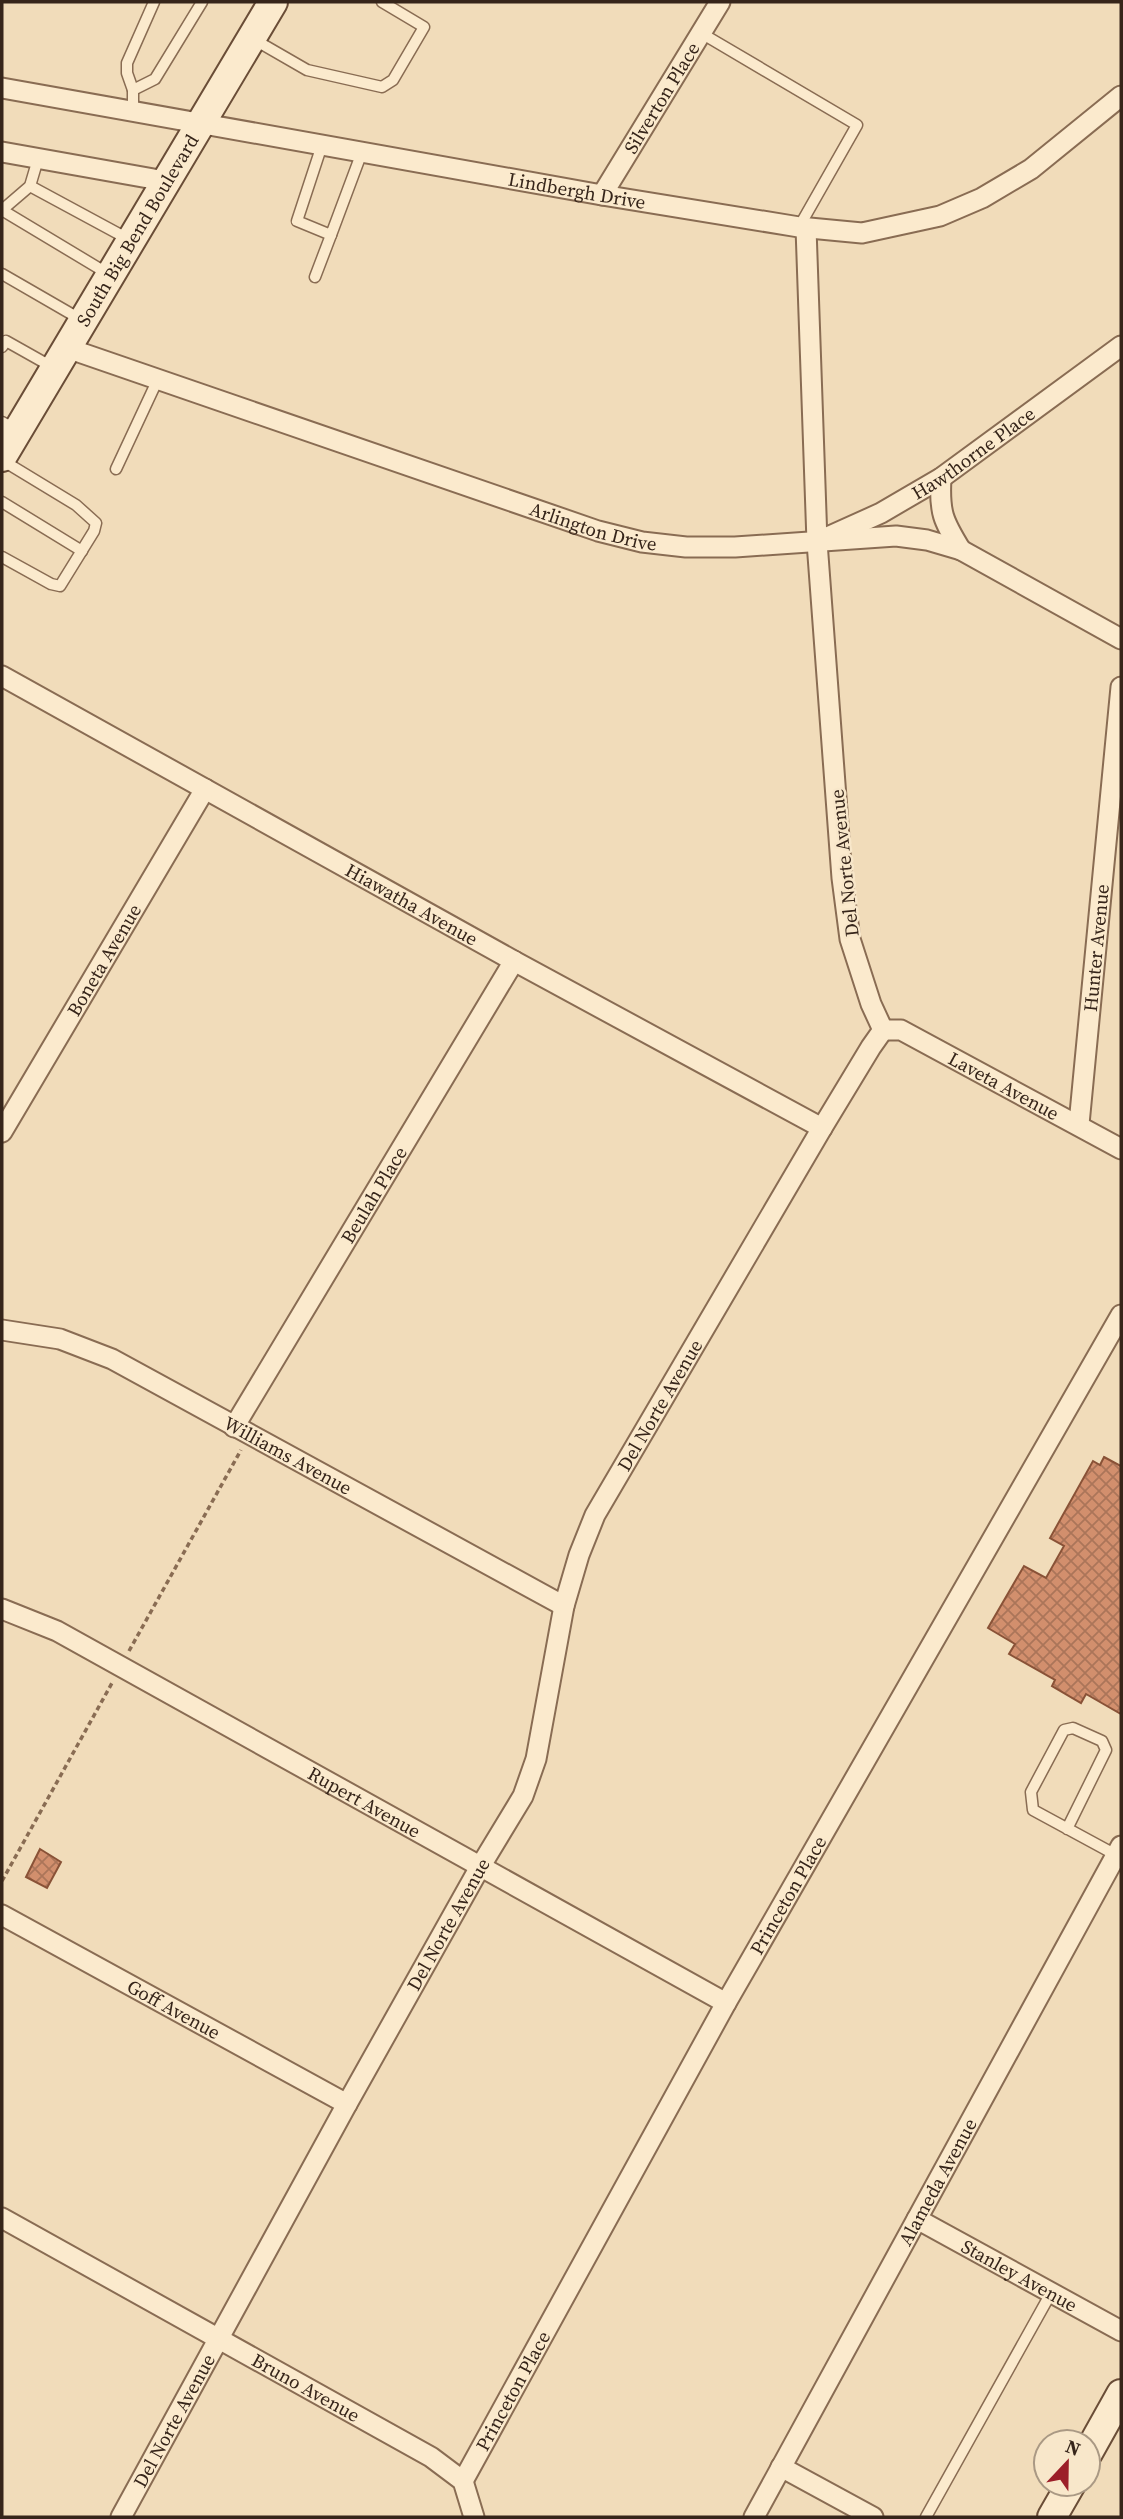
<svg xmlns="http://www.w3.org/2000/svg" width="1123" height="2519" viewBox="0 0 1123 2519" font-family="'Source Serif 4',serif">
  <style>
    .building { fill: url(#building-cross-hatch); stroke: #895237; stroke-width: 2 }
    .lines { fill: none; stroke-linecap: round; stroke-linejoin: round }
    .lane-casing { stroke: #896c53; stroke-width: 13 }
    .street-casing { stroke: #896c53; stroke-width: 23 }
    .secondary-casing { stroke: #6a4d37; stroke-width: 32 }
    .path { stroke: #896c53; stroke-width: 3.5; stroke-dasharray: 5 3.5; stroke-linecap: butt }
    .lane { stroke: #fbeacd; stroke-width: 10 }
    .street { stroke: #fbeacd; stroke-width: 19 }
    .secondary { stroke: #fbeacd; stroke-width: 28 }
    .labels { text-anchor: middle; dominant-baseline: central; stroke-width: 5; stroke-linejoin: round; paint-order: stroke }
    .street-label { font-size: 19px; fill: #36251a; stroke: #f8e7ca }
  </style>
  <defs>
    <pattern id="building-cross-hatch" width="8" height="8" patternUnits="userSpaceOnUse" patternTransform="scale(1.75)"><rect width="8" height="8" fill="#d28f6d"/><path d="M0 0l8 8M0 8l8-8" fill="none" stroke="#ab7559"/></pattern>
  </defs>
  <rect width="100%" height="100%" fill="#f1dcba"/>
  <g class="building">
    <path d="M1104,1457L1121,1466V1714L1086,1694L1081,1703L1052,1686L1055,1680L1009,1654L1015,1644L988,1628L1024,1566L1046,1578L1064,1546L1050,1538L1093,1461L1100,1465Z"/>
    <path d="M40,1849L61,1862L47,1888L26,1877Z"/>
  </g>
  <g class="lines">
    <defs>
      <g id="lane">
        <path d="M701,33L857,125L799,227"/>
        <path d="M255,40L307,70L382,87L393,80L424,27L382,2"/>
        <path d="M133,90L155,79L202,2"/>
        <path d="M133,112V90L127,73V63L154,2"/>
        <path d="M322,145L297,221L331,235L362,152"/>
        <path d="M30,186L130,240"/>
        <path d="M2,210L110,275"/>
        <path d="M2,210L30,186L38,159"/>
        <path d="M2,274L80,319"/>
        <path d="M315,277L331,235"/>
        <path d="M2,347L6,341L54,368"/>
        <path d="M2,422L17,430"/>
        <path d="M116,469L158,379"/>
        <path d="M2,502L82,551"/>
        <path d="M2,557L51,584L60,586L94,531L96,523L76,505L2,460"/>
        <path d="M1067,1829L1106,1750L1102,1741L1073,1728L1064,1730L1031,1792L1033,1810L1116,1855"/>
        <path d="M926,2517L1051,2293"/>
      </g>
      <g id="street">
        <path id="s1" d="M2,88L602,195L799,227L862,233L940,216L982,198L1031,169L1121,96"/>
        <path d="M2,152L165,181"/>
        <path id="s2" d="M602,195L720,2"/>
        <path id="s3" d="M67,348L598,531L642,542L686,547H735L896,536L927,540L961,550L1121,639"/>
        <path d="M941,478C939,512 943,521 961,550"/>
        <path id="s4" d="M830,536L881,513L941,478L1121,346"/>
        <path id="s5" d="M2,676L514,961L822,1128"/>
        <path id="s6" d="M883,1030H901L1121,1149"/>
        <path id="s7" d="M1079,1124L1121,687"/>
        <path id="s8" d="M2,1132L205,789"/>
        <path id="s9" d="M2,1330L60,1339L112,1359L564,1606"/>
        <path id="s10" d="M234,1427L514,961"/>
        <path id="s11" d="M2,1609L57,1631L726,2003"/>
        <path id="s12" d="M2,1915L347,2104"/>
        <path id="s13" d="M2,2218L431,2457L463,2481L474,2517"/>
        <path id="s14" d="M917,2219L1121,2331"/>
        <path d="M781,2467L873,2517"/>
        <path id="s15" d="M463,2481L726,2003L1121,1315"/>
        <path id="s16" d="M121,2517L347,2104L480,1867L523,1796L536,1759L564,1606L579,1555L595,1515L822,1128L871,1047L883,1030L871,1004L850,939L842,878L817,542L806,228"/>
        <path id="s17" d="M754,2517L1121,1846"/>
      </g>
      <g id="secondary">
        <path id="s18" d="M2,457L273,2"/>
        <path d="M1088,2453L1121,2394"/>
        <path d="M1052,2517L1071,2484"/>
      </g>
    </defs>
    <use href="#lane" class="lane-casing"/>
    <use href="#street" class="street-casing"/>
    <use href="#secondary" class="secondary-casing"/>
    <g class="path">
      <path d="M129,1651L241,1450"/>
      <path d="M2,1881L112,1683"/>
    </g>
    <use href="#lane" class="lane"/>
    <use href="#street" class="street"/>
    <use href="#secondary" class="secondary"/>
  </g>
  <g class="labels">
    <g class="street-label">
      <text stroke="none"><textPath href="#s2" startOffset="114">Silverton Place</textPath></text>
      <text stroke="none"><textPath href="#s1" startOffset="584">Lindbergh Drive</textPath></text>
      <text stroke="none"><textPath href="#s18" startOffset="264">South Big Bend Boulevard</textPath></text>
      <text stroke="none"><textPath href="#s4" startOffset="166">Hawthorne Place</textPath></text>
      <text stroke="none"><textPath href="#s3" startOffset="556">Arlington Drive</textPath></text>
      <text transform="translate(844 863) rotate(-96)">Del Norte Avenue</text>
      <text stroke="none"><textPath href="#s5" startOffset="469">Hiawatha Avenue</textPath></text>
      <text stroke="none"><textPath href="#s7" startOffset="177">Hunter Avenue</textPath></text>
      <text stroke="none"><textPath href="#s8" startOffset="200">Boneta Avenue</textPath></text>
      <text stroke="none"><textPath href="#s6" startOffset="135">Laveta Avenue</textPath></text>
      <text stroke="none"><textPath href="#s10" startOffset="271">Beulah Place</textPath></text>
      <text stroke="none"><textPath href="#s16" startOffset="1244">Del Norte Avenue</textPath></text>
      <text stroke="none"><textPath href="#s9" startOffset="315">Williams Avenue</textPath></text>
      <text stroke="none"><textPath href="#s11" startOffset="411">Rupert Avenue</textPath></text>
      <text stroke="none"><textPath href="#s15" startOffset="670">Princeton Place</textPath></text>
      <text stroke="none"><textPath href="#s16" startOffset="677">Del Norte Avenue</textPath></text>
      <text stroke="none"><textPath href="#s12" startOffset="196">Goff Avenue</textPath></text>
      <text stroke="none"><textPath href="#s17" startOffset="382">Alameda Avenue</textPath></text>
      <text stroke="none"><textPath href="#s14" startOffset="117">Stanley Avenue</textPath></text>
      <text stroke="none"><textPath href="#s13" startOffset="348">Bruno Avenue</textPath></text>
      <text stroke="none"><textPath href="#s15" startOffset="103">Princeton Place</textPath></text>
      <text stroke="none"><textPath href="#s16" startOffset="110">Del Norte Avenue</textPath></text>
    </g>
  </g>
  <rect width="1123" height="2519" fill="none" stroke="#36251a" stroke-width="7"/>
  <g transform="translate(1067 2463) rotate(22)"><circle r="33" fill="#f8e7ca" stroke="#aa9984" stroke-width="2"/>
  <path d="M0-5L12 26L0 18L-12 26Z" fill="#9c1f29"/>
  <text y="-10" font-size="19" font-weight="bold" text-anchor="middle" fill="#36251a">N</text>
  </g>
</svg>
